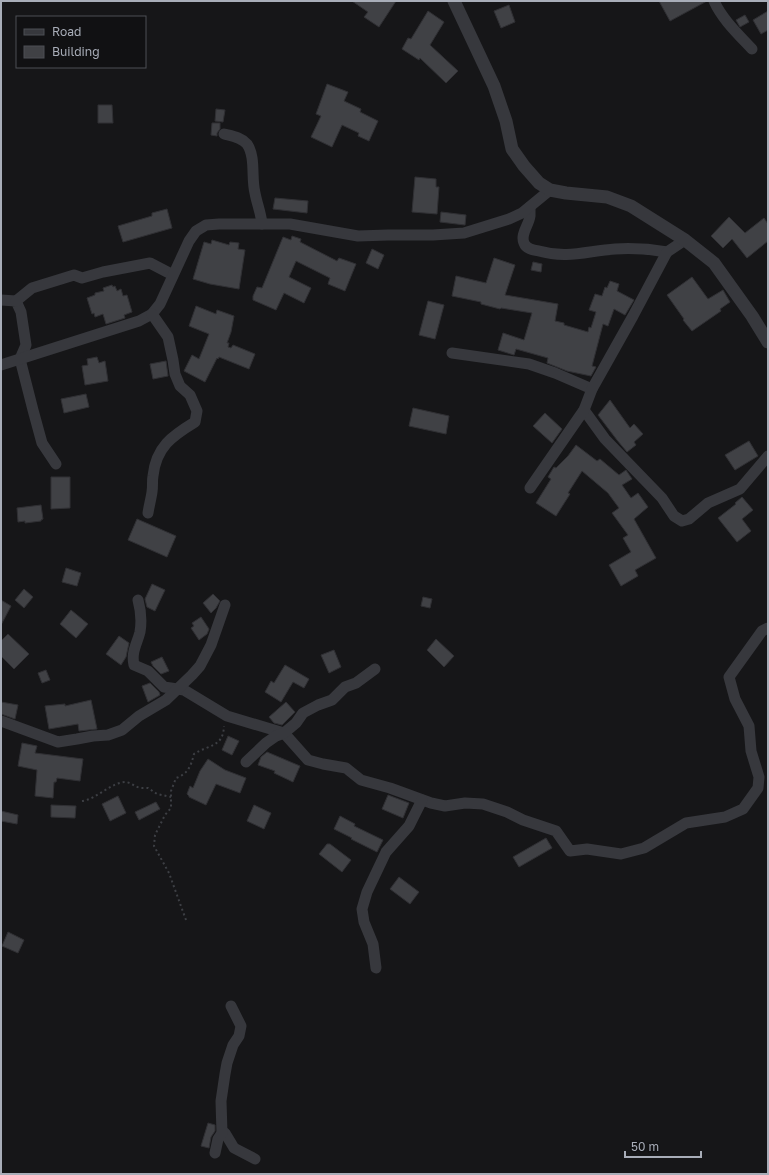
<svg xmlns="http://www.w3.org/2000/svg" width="769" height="1175" viewBox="0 0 769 1175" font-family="'Golos Text',sans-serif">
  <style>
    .building { fill: #404145; stroke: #303034 }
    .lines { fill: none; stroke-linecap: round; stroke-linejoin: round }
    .path { stroke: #3d3f44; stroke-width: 2; stroke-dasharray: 2 3; stroke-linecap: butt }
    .minor { stroke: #37383d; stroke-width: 11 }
    .tertiary { stroke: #37383d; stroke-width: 13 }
  </style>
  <rect width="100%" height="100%" fill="#161618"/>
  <g class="building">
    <path d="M352,1H396L379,27L364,17L368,12Z"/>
    <path d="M659,1H707L670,21Z"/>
    <path d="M509,5L515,22L501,28L494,11Z"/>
    <path d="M428,11L444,22L430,45L458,71L446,83L420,58L419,60L402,49L408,38L411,39Z"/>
    <path d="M768,11V30L761,34L753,20Z"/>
    <path d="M745,15L749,22L740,27L736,20Z"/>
    <path d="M327,84L348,92L344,101L361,109L360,112L378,121L369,141L358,136L359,133L342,125L332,147L311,137L321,116L316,114Z"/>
    <path d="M98,105H112L113,123H98Z"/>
    <path d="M216,109L225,110L223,122L215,121Z"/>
    <path d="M212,123H220V129L217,133V136L211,135Z"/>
    <path d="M415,177L436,179V187H439L437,214L412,212Z"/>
    <path d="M275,198L308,201L307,213L273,209Z"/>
    <path d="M167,209L172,228L123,242L118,226L152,216V213Z"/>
    <path d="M441,212L466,215L465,225L440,222Z"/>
    <path d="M729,217L745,233L764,218L768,224V241L747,258L732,239L723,248L711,236Z"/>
    <path d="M292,236L301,239L300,242L337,261L339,258L356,264L345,291L328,284L330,278L296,261L289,277L311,288L304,303L284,293L276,310L253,300V296L257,287L262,288L283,237L291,240Z"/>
    <path d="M212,240L229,245L230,242L239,243L238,249L245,250L239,289L210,284L193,279L204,242L211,244Z"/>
    <path d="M372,249L384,255L378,269L366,263Z"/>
    <path d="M494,258L515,265L505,295L558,304L555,321L564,323V325L588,332L589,327L591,328L596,312L589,310L595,294L602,296L605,287L607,288L610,281L619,284L617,291L634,300L625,315L614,309L608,326L603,324L592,366L596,367L591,376L567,371L547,363L548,358L516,349L514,355L498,350L503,333L524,340L532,313L501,308L500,309L481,304V302L452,296L456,276L486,283Z"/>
    <path d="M533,262L542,264L541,272L531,270Z"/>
    <path d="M692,277L708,299L723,290L730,302L720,309L721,311L692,331L683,320L684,319L667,295Z"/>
    <path d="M112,285L113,287L115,286L117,291L121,289L123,296L127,295L132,312L124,315L125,318L106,324L103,314L95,317L94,313L92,314L87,298L95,295V293L104,291L103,288Z"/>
    <path d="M428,301L444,305L435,339L419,335Z"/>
    <path d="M196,306L216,314L217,310L234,316L231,332L227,343H229L228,347L231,348L233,345L255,354L249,369L219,357L218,359L217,358L205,382L184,371L192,355L199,359L209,334L189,326Z"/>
    <path d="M97,357L99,363L105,361L108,381L85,385L82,366L88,365L87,359Z"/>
    <path d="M166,361L168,376L153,379L150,364Z"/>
    <path d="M86,394L89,407L64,413L61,399Z"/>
    <path d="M610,400L630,428L634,424L643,434L634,442L636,445L627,452L617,440L598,415Z"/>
    <path d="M413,408L449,416L446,434L409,426Z"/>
    <path d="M545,413L562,429L552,443L533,426Z"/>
    <path d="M749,441L758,456L735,470L725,455Z"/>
    <path d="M576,445L597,461L600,459L619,475L626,470L632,479L622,485L631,498L638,493L648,507L634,519L656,558L635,570L638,576L621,586L609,565L631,552L623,538L628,535L612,513L619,508L608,493L582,471L568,493L570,494L556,516L536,503L551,479L548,477L554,467L556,468L568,456Z"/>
    <path d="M51,477H70V508L51,509Z"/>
    <path d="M742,497L753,510L742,519L751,531L737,542L718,518L736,504L735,503Z"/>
    <path d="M41,505L43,519L41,520V521L25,523V521L18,522L17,508Z"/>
    <path d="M137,519L176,536L167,557L128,540Z"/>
    <path d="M66,568L81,573L77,586L62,582Z"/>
    <path d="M152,584L165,590L155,611L147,607L145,599Z"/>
    <path d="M24,589L33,597L24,608L15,600Z"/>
    <path d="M213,594L220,601L216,608L211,613L203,603Z"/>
    <path d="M423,597L432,599L430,608L421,606Z"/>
    <path d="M1,600L11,606L1,625Z"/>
    <path d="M71,610L88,624L76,638L60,624Z"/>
    <path d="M201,617L209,629L207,634L199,640L191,628L194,626L192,623Z"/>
    <path d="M8,634L29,654L14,669L1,656V641Z"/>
    <path d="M119,636L129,643L126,657L121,665L106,654Z"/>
    <path d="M436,639L454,656L444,667L427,650Z"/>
    <path d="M334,650L341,667L329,673L321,655Z"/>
    <path d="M162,657L169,671L161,674L153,666L151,662Z"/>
    <path d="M285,665L309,679L304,688L293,682L281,702L265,692L271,681L274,683Z"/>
    <path d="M46,670L50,680L42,683L38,673Z"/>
    <path d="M150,683L159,692L160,695L148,702L142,686Z"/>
    <path d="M91,700L97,729L79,731L78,724L49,729L45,706L65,704V706Z"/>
    <path d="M1,702L18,705L15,719L1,714Z"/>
    <path d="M286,702L295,712L282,725L274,723L269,717Z"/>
    <path d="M228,736L239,741L232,755L222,750Z"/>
    <path d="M22,743L37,746L35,753L83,759L80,781L57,778L56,782H54L53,798L35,796L37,770L18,766Z"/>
    <path d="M267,752L300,766L293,782L274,773L275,771L258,765L261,757Z"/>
    <path d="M208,759L225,770L246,778L240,793L216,784L206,805L189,797V796L187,794L190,786L193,788L200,771Z"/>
    <path d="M388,795L409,803L403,818L382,809Z"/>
    <path d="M118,796L126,813L110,821L102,804Z"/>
    <path d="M156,802L160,809L139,820L135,812Z"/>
    <path d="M51,805L76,806L75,818L51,817Z"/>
    <path d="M254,805L271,813L264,829L247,821Z"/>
    <path d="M1,811L18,815L17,824L1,821Z"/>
    <path d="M340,816L355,824L354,826L383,840L377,852L351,839L352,838L334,829Z"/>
    <path d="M546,838L552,848L519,867L513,857Z"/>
    <path d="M327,844H330L351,860L342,872L319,854Z"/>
    <path d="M399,877L419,892L410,904L390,889Z"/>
    <path d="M8,932L24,940L18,953L2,946Z"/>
    <path d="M208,1123L215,1125V1131L211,1137L209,1148L201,1146Z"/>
  </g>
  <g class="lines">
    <g class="path">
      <path d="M82,801C97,799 110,783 125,782C131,782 136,788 142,788C144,788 146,788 148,788L157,794L171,797"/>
      <path d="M186,920L169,873L154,846L155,835L165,815L171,808V791L176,778C188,774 191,766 194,754C209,744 223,748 224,726"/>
    </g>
    <g class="minor">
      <path d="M714,1C722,19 738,34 752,49"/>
      <path d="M224,134C232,136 241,137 247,144C256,157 251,178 255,193C257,204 261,213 262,224"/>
      <path d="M530,207C530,210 530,214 530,216C529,225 520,234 524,243C526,249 533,250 539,251C567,259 587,251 615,249C632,248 650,249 667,252"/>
      <path d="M1,300L16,301L21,312L26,345L20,359L33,410L42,443L56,464"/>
      <path d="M16,301L32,288L74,275L82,278L103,272L150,263L173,275"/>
      <path d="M452,353L529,364L555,373L592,389"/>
      <path d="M1,365L139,321L152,314L160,304L189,241L196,231L206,225L219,224H290L358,236L388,235H433L464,233L509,219L522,213L550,190"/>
      <path d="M584,410L605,439L662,498L674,516L682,521L689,519L708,503L740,489L768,456"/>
      <path d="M530,488L584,410L592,389L633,316L667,252L685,240"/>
      <path d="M148,513C149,506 151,499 152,492C153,486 152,481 153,476C156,447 172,436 195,422L197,411L190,395L180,386L175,374L173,360L168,337L152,314"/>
      <path d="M138,600C141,611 142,620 140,632C137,644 131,652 134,665L148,671L164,687L184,690L227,716L284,733L308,760L323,764L346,768L361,780L390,788L431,803L445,806L465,803L483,804L507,812L523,820L556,831L570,851L587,849L621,854L644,848L686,823L725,817L743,809L758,788L759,777L751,751L749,726L735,699L729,677L762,631L768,628"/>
      <path d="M1,721L58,742L77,739L93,736L108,735L122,730L139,716L166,700L192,675L200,666L211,645L225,605"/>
      <path d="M246,762L266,743L276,736L284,733L296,723L303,713L318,705L332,700L345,687L356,683L375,669"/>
      <path d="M376,968L373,944L364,922L362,909L367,892L386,852L409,826L422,800"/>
      <path d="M222,1133H225L234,1148L255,1159"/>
      <path d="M215,1153L218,1139L222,1133L221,1101L225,1074L227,1063L233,1045L239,1036L241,1026L231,1006"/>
    </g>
    <path class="tertiary" d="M454,1L494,86L506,121L512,149L524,166L539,183L550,190L566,193L607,197L631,206L685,240L714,263L752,316L768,342"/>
  </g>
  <rect width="769" height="1175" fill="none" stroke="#a8adb8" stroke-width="4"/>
  <rect x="16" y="16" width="130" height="52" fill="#111113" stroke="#4d4f55"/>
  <rect x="24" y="29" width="20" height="6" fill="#37383d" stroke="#4d4f55"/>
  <text x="52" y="36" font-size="12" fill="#a8adb8">Road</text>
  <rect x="24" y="46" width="20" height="12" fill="#404145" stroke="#4d4f55"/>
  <text x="52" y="56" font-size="12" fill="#a8adb8">Building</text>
  <path d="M625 1151v6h76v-6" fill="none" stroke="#a8adb8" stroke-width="2"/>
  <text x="631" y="1151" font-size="12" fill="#a8adb8" stroke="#111113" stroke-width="3" paint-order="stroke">50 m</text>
</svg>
